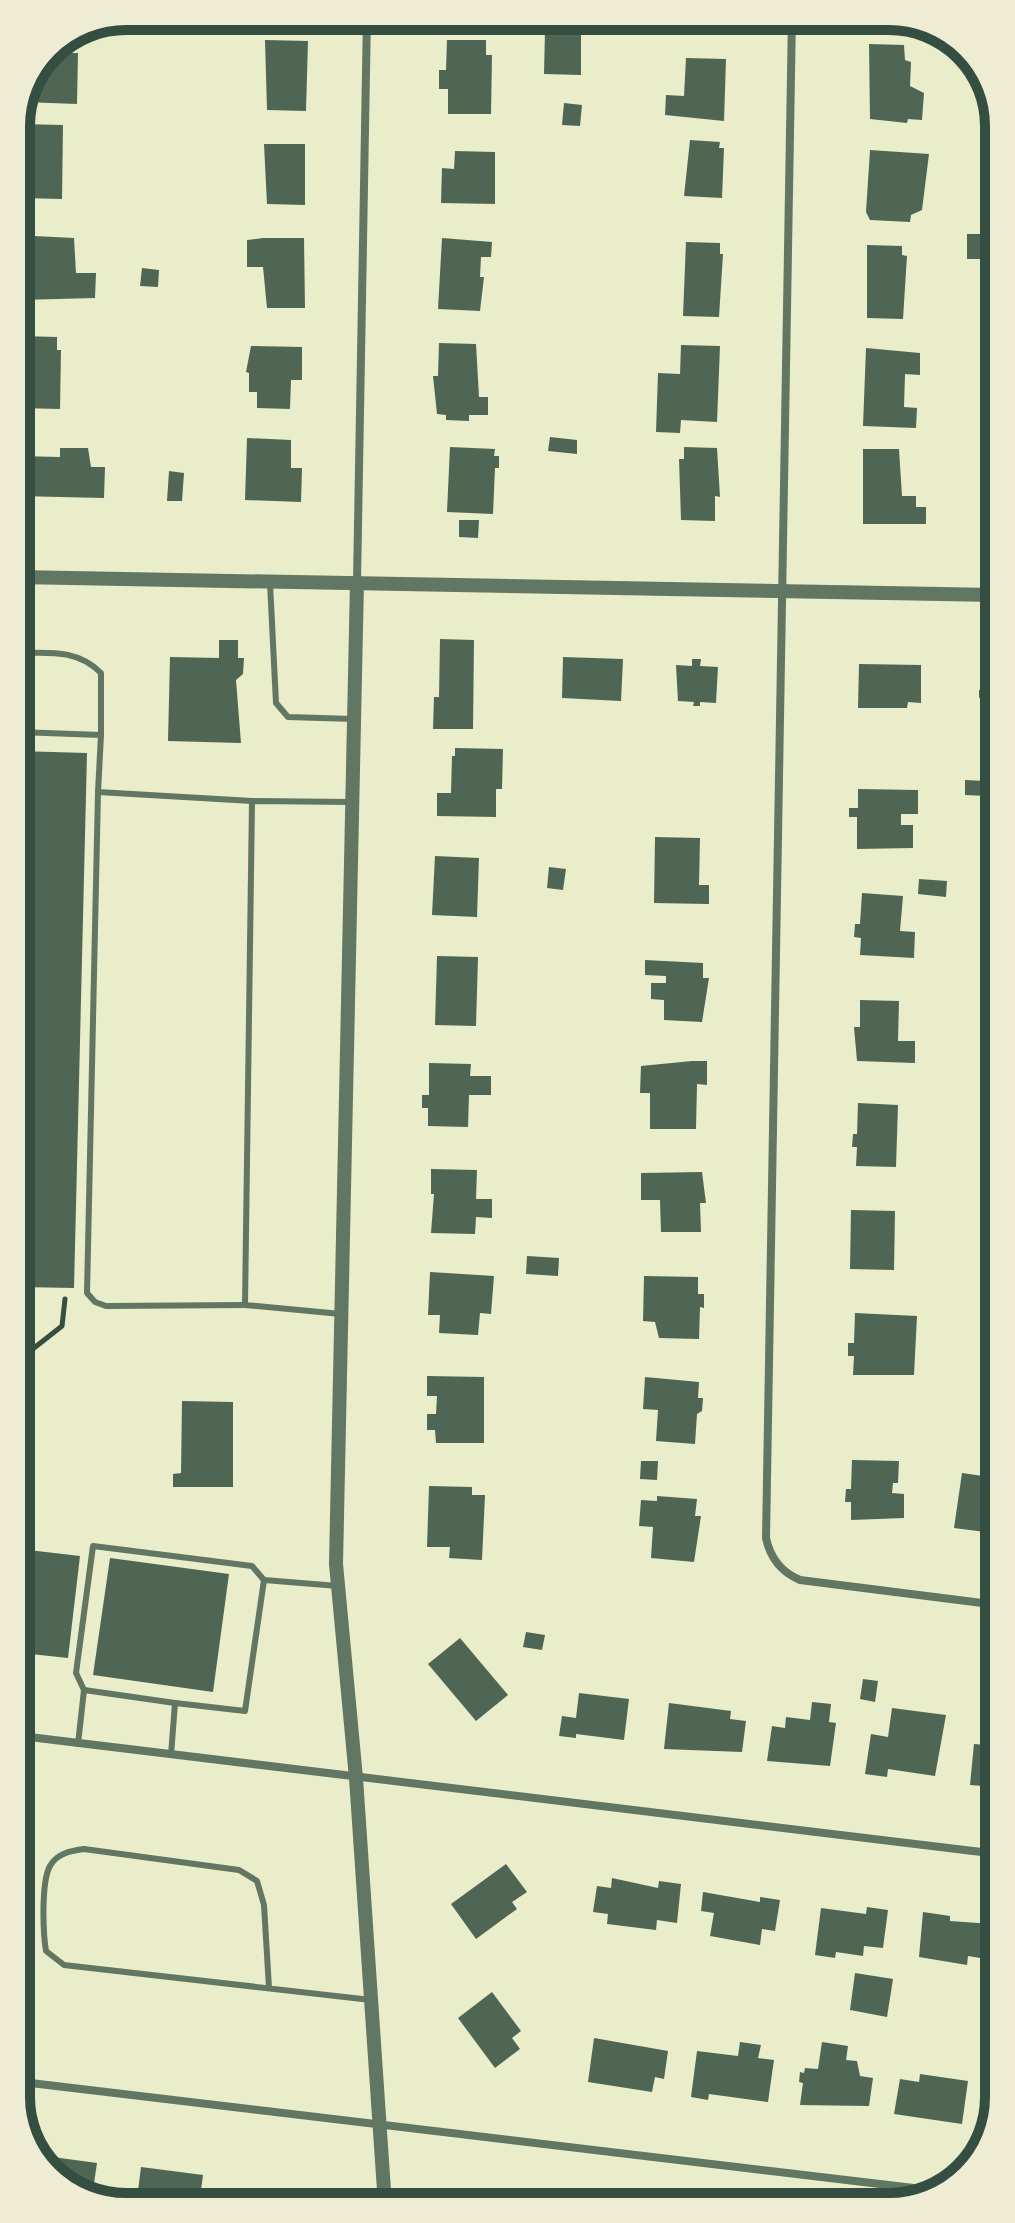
<svg xmlns="http://www.w3.org/2000/svg" width="1015" height="2223" viewBox="0 0 1015 2223" font-family="Lato,sans-serif">
  <style>
    .building { fill: #4f6655 }
    .lines { fill: none; stroke-linecap: round; stroke-linejoin: round }
    .path { stroke: #344e41; stroke-width: 5 }
    .service { stroke: #617663; stroke-width: 6 }
    .minor { stroke: #617663; stroke-width: 8 }
    .tertiary { stroke: #617663; stroke-width: 14 }
    .rim { fill: none; stroke: #344e41; stroke-width: 10 }
  </style>
  <rect width="100%" height="100%" fill="#e9edc9"/>
  <g class="building">
    <path d="M870,16H897L910,24L870,19Z"/>
    <path d="M545,31H581V75L544,74Z"/>
    <path d="M68,40V53H78L77,104L24,102L48,48Z"/>
    <path d="M265,40L308,41L306,111L267,110Z"/>
    <path d="M447,40H486V55H492L491,114H448V89H439V70H446Z"/>
    <path d="M869,44L904,45L905,60L911,62L910,86L924,93L922,120L908,119L907,123L870,119Z"/>
    <path d="M686,58L726,59L724,121L665,115L666,95L684,96Z"/>
    <path d="M564,103L582,105L580,126L562,125Z"/>
    <path d="M21,124L63,125L62,199L22,198V169L16,170V160H21Z"/>
    <path d="M690,140L720,142L719,148H724L722,198L684,196Z"/>
    <path d="M264,144H305V205L267,204Z"/>
    <path d="M870,150L929,154L922,210L911,215L910,222L870,220L866,212Z"/>
    <path d="M455,151L495,152V204L441,203L442,168L454,169Z"/>
    <path d="M967,234H993L994,259H967Z"/>
    <path d="M34,236L74,238L76,273H96L95,298L20,300L21,267H33Z"/>
    <path d="M263,238H304L305,308H267L263,267H247V240Z"/>
    <path d="M442,238L492,242L491,257H481L480,277H484L480,311L438,309Z"/>
    <path d="M686,242L720,243V254H723L719,317L683,316Z"/>
    <path d="M867,245L902,246V255L907,256L903,319L867,318Z"/>
    <path d="M142,268L159,270L158,287L140,286Z"/>
    <path d="M19,336L57,337V350H61L60,409L18,408Z"/>
    <path d="M439,343L476,344L479,397H488V415H469V421L446,420V415L437,414L433,376H438Z"/>
    <path d="M681,345L720,346L717,422L681,420L680,433L656,432L658,373L680,374Z"/>
    <path d="M251,346L302,347V380H291L290,409L257,408V392H249V373L246,372Z"/>
    <path d="M866,348L920,353V375L905,374L904,407L917,408L916,428L863,426Z"/>
    <path d="M550,437L577,440V454L548,451Z"/>
    <path d="M247,438L291,440V468H302L301,502L245,500Z"/>
    <path d="M450,447L495,449L494,456H499V468H495L493,514L447,512Z"/>
    <path d="M684,447L717,448L720,497L715,496V521L681,520L679,459H684Z"/>
    <path d="M60,448H88L91,467H105L104,498L17,496L18,456L60,457Z"/>
    <path d="M863,449H899L902,496H916V507H926V524H863Z"/>
    <path d="M982,454L994,455L993,478L982,477Z"/>
    <path d="M169,471L184,473L182,501H167Z"/>
    <path d="M459,520H479L478,538L459,537Z"/>
    <path d="M440,639L474,640L473,729H433L434,697H439Z"/>
    <path d="M219,640H238V658H244L243,674L236,680L241,743L168,741L170,657L219,658Z"/>
    <path d="M563,657L623,659L621,701L562,698Z"/>
    <path d="M692,659H701L700,666L718,667L716,703L700,702V706H693L694,702L678,701L676,665L692,666Z"/>
    <path d="M859,664L921,665V703L908,702L907,708H858Z"/>
    <path d="M986,666H995V721H983L984,697L979,698V690H986Z"/>
    <path d="M455,748L503,749L502,789H496V817L437,816V793H451L452,756H455Z"/>
    <path d="M18,751L87,753L74,1288L20,1287Z"/>
    <path d="M965,780L986,781V796L965,795Z"/>
    <path d="M858,789L918,790V814H901V825H913V848L857,849V817H849V808H858Z"/>
    <path d="M655,837L700,838L699,885H709V904L654,903Z"/>
    <path d="M435,856L479,858L477,917L432,915Z"/>
    <path d="M549,867L566,869L563,890L547,888Z"/>
    <path d="M919,879L947,881L946,897L918,894Z"/>
    <path d="M862,893L903,896L900,931L915,932L914,958L860,955L861,938L854,937L855,924H860Z"/>
    <path d="M437,956L478,957L476,1026L435,1025Z"/>
    <path d="M645,960L703,963V978H709L702,1022L664,1020V1000L651,999V983H666V976L645,975Z"/>
    <path d="M860,1000L899,1001L898,1041H915V1063L857,1061L854,1027H860Z"/>
    <path d="M692,1061H707V1085L697,1084L696,1129H650V1093H640L641,1066Z"/>
    <path d="M429,1063L471,1064L470,1076H491V1095H469L468,1127L428,1126V1108H422V1095H429Z"/>
    <path d="M858,1103L898,1105L896,1167L856,1166L857,1147H852L853,1134H857Z"/>
    <path d="M431,1169L477,1170L476,1199H492V1218L476,1217L475,1234L431,1233L434,1194H431Z"/>
    <path d="M702,1172L706,1203H700L701,1232H661L660,1200H641V1173Z"/>
    <path d="M851,1210L895,1211L894,1270L850,1269Z"/>
    <path d="M527,1256L559,1258L558,1276L526,1274Z"/>
    <path d="M430,1272L494,1276L491,1314L480,1313L478,1335L439,1333L440,1315H428Z"/>
    <path d="M644,1276L698,1277V1294H704V1308L700,1307L699,1339L659,1338L655,1322L643,1321Z"/>
    <path d="M855,1313L917,1316L914,1375H853L854,1356H848V1343H854Z"/>
    <path d="M427,1376L484,1377V1443H436L435,1430H427V1414H436L437,1396H427Z"/>
    <path d="M645,1377L699,1382L698,1398H703L702,1411L697,1414L695,1444L656,1441L658,1410L643,1409Z"/>
    <path d="M182,1401L233,1402V1487H173V1474L181,1473Z"/>
    <path d="M852,1460L899,1461L898,1483H893L892,1493L904,1494V1518L851,1520V1502H845L846,1489H851Z"/>
    <path d="M641,1461H658L657,1480L640,1479Z"/>
    <path d="M962,1473L997,1478V1539L984,1537L985,1532L954,1528Z"/>
    <path d="M429,1486L472,1487V1495H485L482,1560L449,1558L450,1547H427Z"/>
    <path d="M657,1496L697,1499L695,1516H701L694,1562L651,1558L653,1527L639,1526L641,1500L657,1501Z"/>
    <path d="M20,1549L80,1556L68,1658L21,1653Z"/>
    <path d="M110,1558L229,1574L213,1692L93,1675Z"/>
    <path d="M526,1632L545,1635L542,1650L523,1647Z"/>
    <path d="M460,1638L508,1695L476,1721L428,1664Z"/>
    <path d="M863,1679L878,1681L875,1702L860,1699Z"/>
    <path d="M579,1693L629,1699L624,1740L576,1734V1738L559,1736L562,1716L576,1718Z"/>
    <path d="M812,1702L831,1704L829,1722L836,1723L830,1766L767,1761L772,1726L785,1728L786,1717L810,1720Z"/>
    <path d="M669,1703L731,1711L730,1719L746,1721L742,1752L664,1749Z"/>
    <path d="M892,1708L946,1715L935,1776L888,1769L887,1777L865,1774L871,1734L888,1737Z"/>
    <path d="M974,1744L998,1746L996,1787L970,1785Z"/>
    <path d="M506,1864L527,1892L512,1902L517,1909L476,1939L451,1904Z"/>
    <path d="M612,1878L658,1888L659,1881L681,1884L677,1923L657,1920L656,1930L607,1924L608,1914L593,1912L597,1886L611,1888Z"/>
    <path d="M703,1892L760,1902V1897L780,1900L775,1931L762,1929L760,1945L710,1936L714,1913L701,1911Z"/>
    <path d="M867,1907L888,1910L883,1948L864,1946L863,1956L836,1952L835,1958L815,1955L821,1908L866,1914Z"/>
    <path d="M923,1912L950,1916V1921L992,1924L986,1959L968,1956L967,1965L919,1957Z"/>
    <path d="M855,1973L893,1979L887,2017L850,2010Z"/>
    <path d="M492,1992L521,2031L512,2038L520,2049L495,2068L458,2018Z"/>
    <path d="M594,2038L668,2051L664,2079L655,2077L652,2092L588,2082Z"/>
    <path d="M740,2042L761,2045L758,2058L774,2060L768,2102L709,2094L708,2100L691,2097L697,2051L738,2056Z"/>
    <path d="M822,2042L848,2046L846,2060L857,2061L860,2076L873,2078L869,2106L800,2105L803,2083L799,2082L800,2072L804,2073L805,2068L818,2069Z"/>
    <path d="M920,2074L968,2081L962,2124L894,2114L900,2079L919,2082Z"/>
    <path d="M38,2155L97,2163L92,2197L58,2184Z"/>
    <path d="M141,2167L203,2175L199,2206L136,2207Z"/>
    <path d="M255,2188L288,2189V2192L306,2195L305,2205L253,2206Z"/>
  </g>
  <g class="lines">
    <path class="path" d="M20,1359L62,1326L65,1299"/>
    <g class="service">
      <path d="M270,583L276,703L288,717L354,719"/>
      <path d="M18,653C50,653 77,649 101,673V735"/>
      <path d="M18,732L101,735L98,792L252,801"/>
      <path d="M98,792L87,1293L95,1302L106,1306L245,1305"/>
      <path d="M341,1314L245,1305L252,801L352,802"/>
      <path d="M84,1690L76,1673L93,1546L252,1566L264,1580"/>
      <path d="M78,1744L84,1690L175,1703"/>
      <path d="M171,1755L175,1703L245,1711L264,1580L338,1586"/>
      <path d="M269,1988L264,1905L257,1881L239,1870L84,1849C71,1851 57,1853 50,1866C41,1882 43,1933 46,1951L64,1965L371,2000"/>
    </g>
    <g class="minor">
      <path d="M792,16L766,1538C770,1557 781,1572 800,1580L998,1605"/>
      <path d="M357,582L367,16"/>
      <path d="M21,1736L998,1854"/>
      <path d="M22,2082L939,2191"/>
    </g>
    <g class="tertiary">
      <path d="M18,577L995,595"/>
      <path d="M357,582L336,1564L356,1778L385,2205"/>
    </g>
  </g>
  <path d="M0 0H1015V2223H0ZM126 30H889A96 96 0 0 1 985 126V2097A96 96 0 0 1 889 2193H126A96 96 0 0 1 30 2097V126A96 96 0 0 1 126 30Z" fill="#eeecd3" fill-rule="evenodd"/>
  <path class="rim" d="M126 30H889A96 96 0 0 1 985 126V2097A96 96 0 0 1 889 2193H126A96 96 0 0 1 30 2097V126A96 96 0 0 1 126 30Z"/>
</svg>
